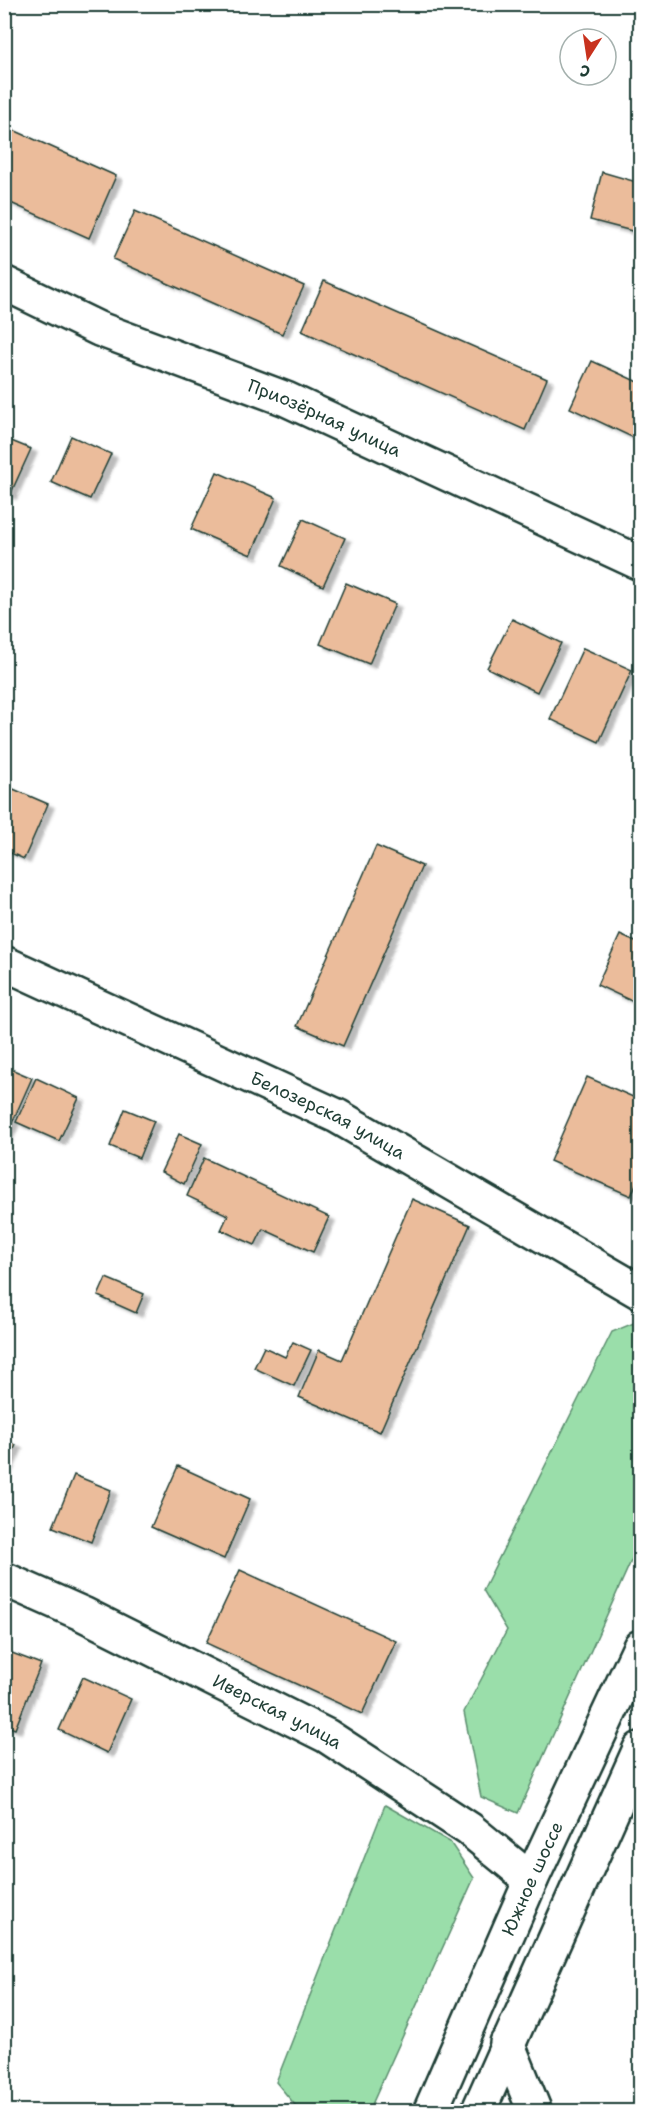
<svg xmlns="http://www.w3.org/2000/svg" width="645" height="2116" viewBox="0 0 645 2116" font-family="'Shantell Sans',sans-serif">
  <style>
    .green { fill: #9adeaa; stroke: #5c8e6f; stroke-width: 1.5 }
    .building { fill: #ebbc9b; stroke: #1f3d34; stroke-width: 1.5; filter: url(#shadow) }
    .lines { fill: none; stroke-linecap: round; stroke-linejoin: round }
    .street-casing { stroke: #1f3d34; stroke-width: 38 }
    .secondary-casing { stroke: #1f3d34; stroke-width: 38 }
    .primary-casing { stroke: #1f3d34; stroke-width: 38 }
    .street { stroke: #fff; stroke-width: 33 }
    .secondary { stroke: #fff; stroke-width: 33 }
    .primary { stroke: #fff; stroke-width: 33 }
    .labels { text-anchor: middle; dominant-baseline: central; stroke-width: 4.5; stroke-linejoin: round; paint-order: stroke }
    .street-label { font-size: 18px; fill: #1f3d34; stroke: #fff }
  </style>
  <defs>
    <filter id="shadow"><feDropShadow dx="6" dy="4" stdDeviation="1.5" flood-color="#0004"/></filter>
  </defs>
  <rect width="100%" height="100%" fill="#fff"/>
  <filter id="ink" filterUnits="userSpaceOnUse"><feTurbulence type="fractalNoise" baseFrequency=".0167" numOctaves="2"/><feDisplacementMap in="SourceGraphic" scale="12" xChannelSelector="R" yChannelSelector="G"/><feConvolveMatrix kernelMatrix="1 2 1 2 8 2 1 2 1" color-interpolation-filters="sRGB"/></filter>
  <g filter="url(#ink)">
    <g class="green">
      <path d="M636,1322L640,1325V1541L518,1813L481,1797L464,1712L507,1630L483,1590L612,1332Z"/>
      <path d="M385,1805L450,1842L474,1878L369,2111H300L276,2082Z"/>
    </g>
    <g class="building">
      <path d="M9,128L116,176L89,238L4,200V139Z"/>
      <path d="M602,172L640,183V214L636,232L590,220Z"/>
      <path d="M135,211L304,286L282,334L113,259Z"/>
      <path d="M324,281L547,379L525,430L302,331Z"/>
      <path d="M592,361L640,383V429L636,439L570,408Z"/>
      <path d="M71,436L111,454L90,499L51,482Z"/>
      <path d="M4,438L31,449L10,495L4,493Z"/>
      <path d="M217,472L276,498L251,555L191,529Z"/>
      <path d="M303,519L345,538L323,586L281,566Z"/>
      <path d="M346,583L395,604L369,664L320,644Z"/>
      <path d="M512,619L561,643L537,692L487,668Z"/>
      <path d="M583,648L632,670L599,742L550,719Z"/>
      <path d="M4,785L48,804L24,859L4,850Z"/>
      <path d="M376,846L422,866L343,1046L297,1026Z"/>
      <path d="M620,935L640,944V1005L597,985Z"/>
      <path d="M4,1066L32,1078L4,1141Z"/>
      <path d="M587,1077L640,1100V1174L631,1196L550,1161Z"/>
      <path d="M36,1078L79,1098L59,1141L16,1122Z"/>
      <path d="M125,1109L154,1121L139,1158L110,1146Z"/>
      <path d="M179,1134L202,1144L184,1184L161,1172Z"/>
      <path d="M204,1158L329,1217L313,1252L263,1229L255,1245L221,1230L228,1215L187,1196Z"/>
      <path d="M412,1199L470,1225L380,1432L299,1397L319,1350L342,1360Z"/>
      <path d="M106,1278L144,1294L136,1313L98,1296Z"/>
      <path d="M293,1342L311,1350L294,1386L254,1368L264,1347L285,1357Z"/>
      <path d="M4,1440L16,1445L4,1472Z"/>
      <path d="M178,1466L250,1499L224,1559L151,1527Z"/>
      <path d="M74,1475L111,1490L91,1542L53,1527Z"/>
      <path d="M240,1570L396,1641L362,1714L206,1643Z"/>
      <path d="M4,1650L41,1664L15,1729L4,1725Z"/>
      <path d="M83,1677L131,1699L107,1753L59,1730Z"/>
    </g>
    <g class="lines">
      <defs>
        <g id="street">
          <path id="s1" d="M4,283L99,329L286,399L640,563"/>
          <path id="s2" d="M4,963L337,1116L640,1292"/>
          <path id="s3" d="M4,1579L83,1614L327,1736L469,1829L531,1880"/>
        </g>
        <path id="secondary" d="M507,2043L535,2112"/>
        <g id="primary">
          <path id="s4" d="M430,2112L531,1880L640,1647"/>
          <path d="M478,2112L640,1749"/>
        </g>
      </defs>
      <use href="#street" class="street-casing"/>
      <use href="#secondary" class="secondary-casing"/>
      <use href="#primary" class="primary-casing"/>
      <use href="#street" class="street"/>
      <use href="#secondary" class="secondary"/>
      <use href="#primary" class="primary"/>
    </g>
  </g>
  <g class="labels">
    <g class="street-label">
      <text stroke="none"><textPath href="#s1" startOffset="348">Приозёрная улица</textPath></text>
      <text stroke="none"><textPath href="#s2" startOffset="358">Белозерская улица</textPath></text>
      <text stroke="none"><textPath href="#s3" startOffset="304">Иверская улица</textPath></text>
      <text stroke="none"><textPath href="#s4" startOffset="255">Южное шоссе</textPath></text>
    </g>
  </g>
  <rect width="645" height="2116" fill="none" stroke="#fff" stroke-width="24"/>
  <rect x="12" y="12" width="621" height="2092" fill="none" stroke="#1f3d34" stroke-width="2" filter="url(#ink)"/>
  <g transform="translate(588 57) rotate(192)"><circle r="28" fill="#ffffff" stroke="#a5b1ae" stroke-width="1.5"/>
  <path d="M0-4.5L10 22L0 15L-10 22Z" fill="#c8321e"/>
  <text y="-9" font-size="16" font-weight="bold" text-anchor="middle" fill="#1f3d34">С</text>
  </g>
</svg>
